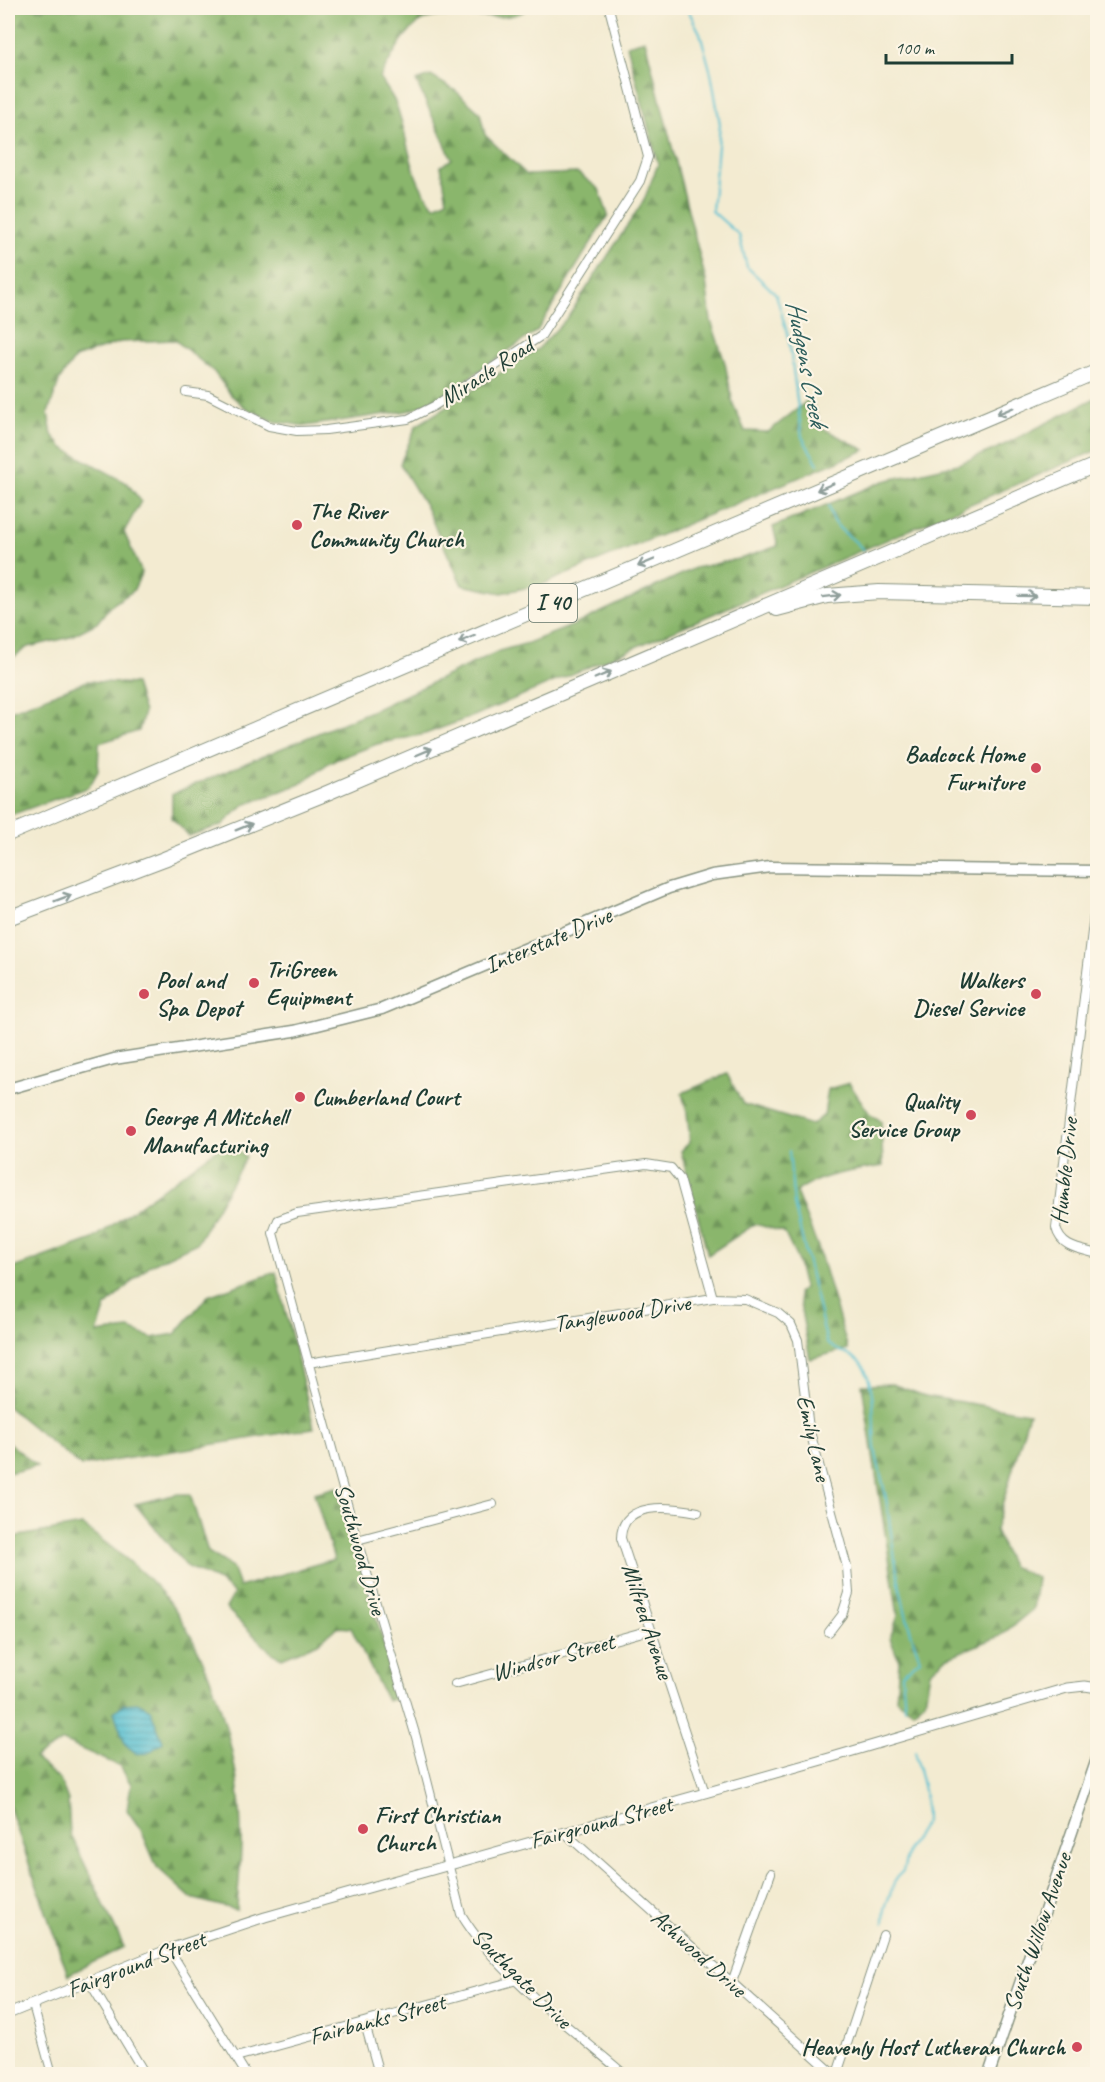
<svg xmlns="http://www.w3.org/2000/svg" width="1105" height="2082" viewBox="0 0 1105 2082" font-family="Caveat,sans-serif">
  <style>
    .forest { fill: url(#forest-firs); stroke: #547a50; stroke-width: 1.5 }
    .water { fill: url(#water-rules); stroke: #3a7e83; stroke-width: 1.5 }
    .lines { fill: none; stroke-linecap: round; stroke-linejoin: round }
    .stream { stroke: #56c0d2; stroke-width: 2 }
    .minor-casing { stroke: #899482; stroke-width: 10 }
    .tertiary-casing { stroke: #899482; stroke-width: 11 }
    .secondary-casing { stroke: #899482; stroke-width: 13 }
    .motorway-casing { stroke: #899482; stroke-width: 16 }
    .minor { stroke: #fff; stroke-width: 8 }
    .tertiary { stroke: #fff; stroke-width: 9 }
    .secondary { stroke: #fff; stroke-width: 10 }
    .motorway { stroke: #fff; stroke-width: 14 }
    .oneway { stroke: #8f9e9a }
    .poi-dot { fill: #d1495b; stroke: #fcf5e5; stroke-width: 2 }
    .labels { text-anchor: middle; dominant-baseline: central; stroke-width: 4.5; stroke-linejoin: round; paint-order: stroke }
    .shield { fill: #fcf5e5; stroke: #617469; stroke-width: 1.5 }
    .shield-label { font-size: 22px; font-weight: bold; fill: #1f3d34 }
    .street-label { font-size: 24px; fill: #1f3d34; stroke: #fcf5e5 }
    .poi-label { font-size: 24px; font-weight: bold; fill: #1f3d34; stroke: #fcf5e5; text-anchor: start }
    .water-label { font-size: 26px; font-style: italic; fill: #2d5e5c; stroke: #fcf5e5 }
  </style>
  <defs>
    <pattern id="forest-firs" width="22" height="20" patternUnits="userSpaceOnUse" patternTransform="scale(1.5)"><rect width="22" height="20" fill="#8ab66c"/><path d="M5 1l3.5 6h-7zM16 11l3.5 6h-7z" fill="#70955a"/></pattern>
    <pattern id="water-rules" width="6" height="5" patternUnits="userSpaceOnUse" patternTransform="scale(1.5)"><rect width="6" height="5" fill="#56c0d2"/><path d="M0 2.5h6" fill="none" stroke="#479dab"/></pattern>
  </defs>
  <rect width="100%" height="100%" fill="#fcf5e5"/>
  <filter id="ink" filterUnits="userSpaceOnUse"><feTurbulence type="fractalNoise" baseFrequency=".0167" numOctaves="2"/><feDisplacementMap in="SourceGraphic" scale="12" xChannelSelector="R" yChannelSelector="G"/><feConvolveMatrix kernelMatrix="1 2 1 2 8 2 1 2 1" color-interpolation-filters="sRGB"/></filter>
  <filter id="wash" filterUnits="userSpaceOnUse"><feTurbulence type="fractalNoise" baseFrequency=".008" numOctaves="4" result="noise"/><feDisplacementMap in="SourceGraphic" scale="24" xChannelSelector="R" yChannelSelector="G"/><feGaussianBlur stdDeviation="1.35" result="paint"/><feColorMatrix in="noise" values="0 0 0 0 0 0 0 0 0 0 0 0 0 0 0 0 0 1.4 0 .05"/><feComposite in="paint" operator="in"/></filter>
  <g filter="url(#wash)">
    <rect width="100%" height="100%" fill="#f3ebd1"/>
    <g class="forest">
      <path d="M8,8H528C508,28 444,6 420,22C402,34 390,60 380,78C385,86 391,94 395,102C410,138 407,176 434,206L447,200L441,166L452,159L416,81L431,76L456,91L480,113L485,135L527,175L578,173L599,189L608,215L537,331L432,403L407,411L305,426L273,421L246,408L231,395L214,372L175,340L120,342L75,358L60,379L48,413L52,435L63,448L127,483L141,501L124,532L142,573L133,591L110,606L97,623L67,638L28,647L8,661Z"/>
      <path d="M645,40L706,281L711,321L725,363L733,404L745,431L768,432L810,399L822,428L865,450L543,584L502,593L462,585L425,505L400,464L416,426L538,349L568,317L644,200L658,164L627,45Z"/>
      <path d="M1097,397V450L474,716L425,734L377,744L330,762L300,784L244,805L222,825L189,836L172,818V794L376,709L499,651L528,643L574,625L695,568L743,558L778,546L773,527L884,481L958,464L996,449Z"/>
      <path d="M87,681L135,684L144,712L139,731L99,743L98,771L89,787L8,816V712Z"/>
      <path d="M727,1074L743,1104L812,1125L824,1115L828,1089L849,1083L869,1113L881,1121L883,1166C855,1171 819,1174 796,1192L818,1247L848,1349L810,1359L798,1293L804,1288L797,1259L784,1232L755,1224L708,1255L681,1151L690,1142L687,1112L682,1093Z"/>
      <path d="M227,1142L246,1157L197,1243L150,1265L106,1306L97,1333L129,1329L152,1338L175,1334L208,1296L276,1272L314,1428L81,1466L8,1407V1270L93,1239Z"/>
      <path d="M892,1384L925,1396L1029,1413L995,1530L1011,1566L1037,1578L1033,1609L1000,1636L946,1658L930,1672L925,1701L913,1711L896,1699L899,1661L890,1638L898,1616L862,1385Z"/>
      <path d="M8,1442L37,1466L8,1473Z"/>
      <path d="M337,1487L400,1698L387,1701L351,1628L337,1627L318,1643L282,1658L272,1653L226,1608L234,1594L219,1581L187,1567L135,1504L178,1494H190L208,1552L232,1567L239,1587L334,1559L314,1493Z"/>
      <path d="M82,1525C109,1546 140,1567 162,1593C212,1653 240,1755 241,1832C242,1858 238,1884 237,1910L191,1898L157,1867L141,1830L127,1810L131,1784L120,1766L63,1741L34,1758L60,1780L68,1800L70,1833L124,1947L68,1975L8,1803V1538Z"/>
    </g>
    <path class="water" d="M139,1703L150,1709L163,1742L148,1753L137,1754L125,1744L114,1712L124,1704Z"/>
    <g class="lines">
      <g class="stream">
        <path d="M687,8L700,33L711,73L720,124L712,211L739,235L747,267L776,294L789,340L802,437L818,464"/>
        <path d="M829,506C834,533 849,532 864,551"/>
        <path d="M789,1151L794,1204L827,1343C838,1353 856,1354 864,1368C877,1393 872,1423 875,1449C878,1465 883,1482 886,1498C894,1552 900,1608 920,1659L902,1674L905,1708"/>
        <path d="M884,1923L885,1908L896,1878L903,1871L909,1848L926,1821L925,1795L915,1751"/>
      </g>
    </g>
  </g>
  <g filter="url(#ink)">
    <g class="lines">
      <defs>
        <g id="minor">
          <path d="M186,392L208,395L269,426L297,431L326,430L408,419L434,406L541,336L640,181L648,157L609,8"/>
          <path d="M1098,882L1056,1228C1061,1248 1080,1249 1098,1254"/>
          <path d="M713,1298L745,1299L778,1313L791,1324L798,1340L809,1428L847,1567L849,1593L842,1615L829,1632"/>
          <path d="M308,1363L713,1298L680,1179L671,1168L646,1164L297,1213L278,1220L273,1233L357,1540L416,1737L461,1914C496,1973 572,2029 624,2074"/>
          <path d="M698,1512C671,1507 622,1500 621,1538L705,1793"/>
          <path d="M357,1540L493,1504"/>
          <path d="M455,1684L650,1630"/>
          <path d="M564,1832L834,2074"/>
          <path d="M169,1949L246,2074"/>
          <path d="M89,1981L145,2074"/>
          <path d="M732,1982L771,1873"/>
          <path d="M33,2005L52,2074"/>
          <path d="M365,2024L379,2074"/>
          <path d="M236,2057L517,1980"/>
          <path d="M837,2074L883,1935"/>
        </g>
        <path id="tertiary" d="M8,2014L169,1949L265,1917L829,1758L1067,1688L1085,1686L1098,1688"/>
        <g id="secondary">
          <path d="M8,1089L114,1059L294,1031L382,1009L669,888L712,875L770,867L1098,871"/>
          <path d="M989,2074L1098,1756"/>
        </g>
        <g id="motorway">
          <path d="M777,609L827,596L879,592L1098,597"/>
          <path d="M8,834L1098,371"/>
          <path d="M8,918L164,859L320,796L1098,464"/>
        </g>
      </defs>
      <use href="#minor" class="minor-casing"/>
      <use href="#tertiary" class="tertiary-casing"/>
      <use href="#secondary" class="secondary-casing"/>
      <use href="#motorway" class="motorway-casing"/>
      <use href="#minor" class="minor"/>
      <use href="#tertiary" class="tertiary"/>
      <use href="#secondary" class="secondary"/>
      <use href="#motorway" class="motorway"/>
    </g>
    <defs><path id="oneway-shaft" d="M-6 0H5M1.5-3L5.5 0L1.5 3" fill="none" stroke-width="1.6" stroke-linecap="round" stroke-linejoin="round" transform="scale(1.5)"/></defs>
    <g class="oneway">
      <use href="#oneway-shaft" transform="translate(1005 411) rotate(157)"/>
      <use href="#oneway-shaft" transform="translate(825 487) rotate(157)"/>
      <use href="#oneway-shaft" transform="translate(646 563) rotate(157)"/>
      <use href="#oneway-shaft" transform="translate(832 596) rotate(-7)"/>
      <use href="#oneway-shaft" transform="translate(1027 596) rotate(1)"/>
      <use href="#oneway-shaft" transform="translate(467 639) rotate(157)"/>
      <use href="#oneway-shaft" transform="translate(603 675) rotate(-23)"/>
      <use href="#oneway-shaft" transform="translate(424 752) rotate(-23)"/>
      <use href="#oneway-shaft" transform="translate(244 827) rotate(-22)"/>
      <use href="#oneway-shaft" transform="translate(63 898) rotate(-21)"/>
    </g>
  </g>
  <g class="poi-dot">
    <circle cx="297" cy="525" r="6"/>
    <circle cx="1036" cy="768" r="6"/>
    <circle cx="254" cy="983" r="6"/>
    <circle cx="144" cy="994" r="6"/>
    <circle cx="1036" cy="994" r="6"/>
    <circle cx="300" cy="1097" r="6"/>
    <circle cx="971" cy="1115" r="6"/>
    <circle cx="131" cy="1131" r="6"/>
    <circle cx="363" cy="1829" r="6"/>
    <circle cx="1077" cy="2047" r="6"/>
  </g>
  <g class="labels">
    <rect class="shield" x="529" y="584" width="48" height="38" rx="4.5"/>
    <g class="shield-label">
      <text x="553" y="603">I 40</text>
    </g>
    <g class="street-label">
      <text transform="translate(486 372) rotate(-33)">Miracle Road</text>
      <text transform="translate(548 940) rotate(-23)">Interstate Drive</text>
      <text transform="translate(1064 1171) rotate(-84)">Humble Drive</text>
      <text transform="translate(622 1313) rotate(-9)">Tanglewood Drive</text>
      <text transform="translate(814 1438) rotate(77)">Emily Lane</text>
      <text transform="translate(361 1549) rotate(74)">Southwood Drive</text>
      <text transform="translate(648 1621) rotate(72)">Milfred Avenue</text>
      <text transform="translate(553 1657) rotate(-15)">Windsor Street</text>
      <text transform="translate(601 1822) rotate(-15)">Fairground Street</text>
      <text transform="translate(1037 1932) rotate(-71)">South Willow Avenue</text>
      <text transform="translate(699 1953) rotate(42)">Ashwood Drive</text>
      <text transform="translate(136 1964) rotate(-21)">Fairground Street</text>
      <text transform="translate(522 1978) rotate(45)">Southgate Drive</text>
      <text transform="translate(377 2019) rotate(-15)">Fairbanks Street</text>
    </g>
    <g class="poi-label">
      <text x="309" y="511">The River<tspan x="309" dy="28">Community Church</tspan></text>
      <text x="1024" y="754" text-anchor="end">Badcock Home<tspan x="1024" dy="28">Furniture</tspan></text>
      <text x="266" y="969">TriGreen<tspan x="266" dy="28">Equipment</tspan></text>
      <text x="156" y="980">Pool and<tspan x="156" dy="28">Spa Depot</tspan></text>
      <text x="1024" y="980" text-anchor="end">Walkers<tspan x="1024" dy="28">Diesel Service</tspan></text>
      <text x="312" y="1097">Cumberland Court</text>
      <text x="959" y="1101" text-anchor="end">Quality<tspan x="959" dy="28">Service Group</tspan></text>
      <text x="143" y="1117">George A Mitchell<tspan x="143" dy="28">Manufacturing</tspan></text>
      <text x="375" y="1815">First Christian<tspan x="375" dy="28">Church</tspan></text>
      <text x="1065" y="2047" text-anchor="end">Heavenly Host Lutheran Church</text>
    </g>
    <g class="water-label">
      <text transform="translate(807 363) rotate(79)">Hudgens Creek</text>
    </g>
  </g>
  <rect width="1105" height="2082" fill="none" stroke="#fcf5e5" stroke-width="30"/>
  <path d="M886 54v9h126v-9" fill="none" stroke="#1f3d34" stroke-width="3"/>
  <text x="895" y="54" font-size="18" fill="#1f3d34" stroke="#fcf5e5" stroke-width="4.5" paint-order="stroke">100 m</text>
</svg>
